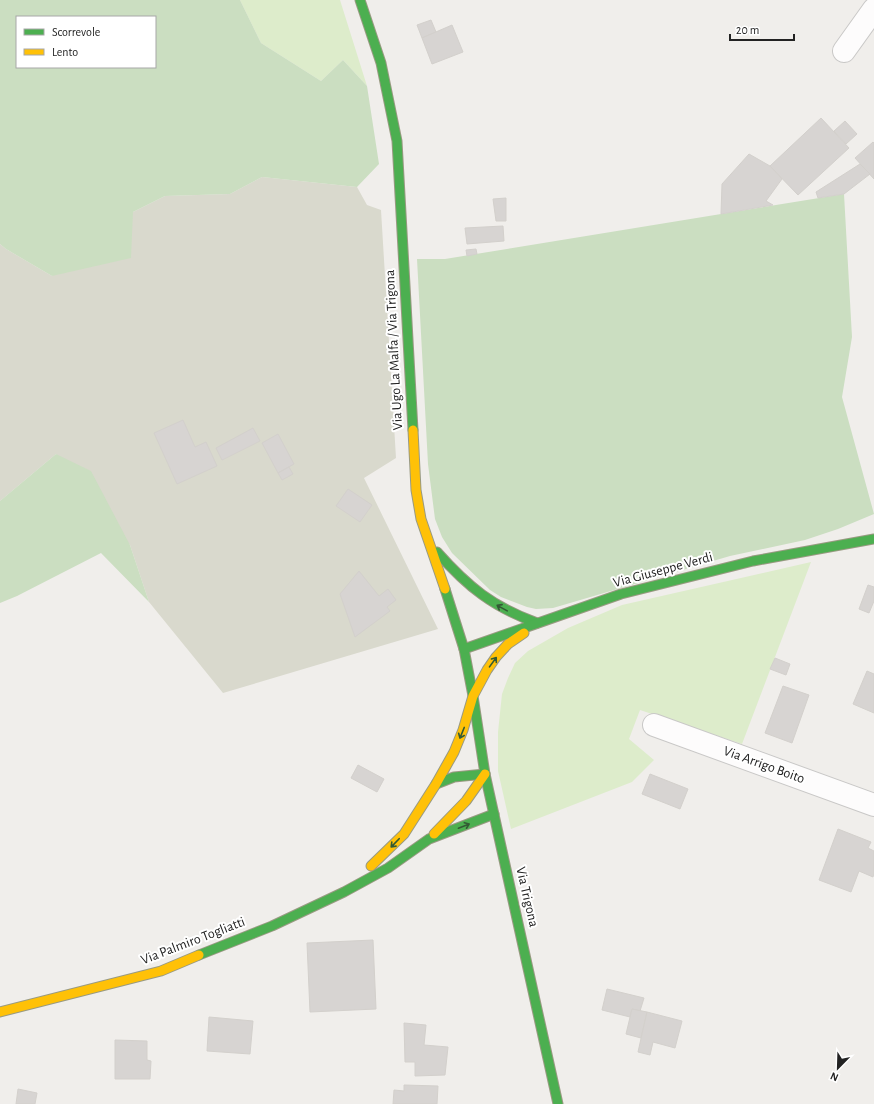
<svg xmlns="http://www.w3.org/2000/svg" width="874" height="1104" viewBox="0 0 874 1104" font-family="'Alegreya Sans',sans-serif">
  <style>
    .construction { fill: #d9d9cd }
    .grass { fill: #ddeccb }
    .forest { fill: #cbdec1; fill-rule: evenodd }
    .building { fill: #d7d4d2; stroke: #d3d0cc }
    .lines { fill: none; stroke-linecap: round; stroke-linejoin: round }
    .street-casing { stroke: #c9c8c7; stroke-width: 24 }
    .fast-casing { stroke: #999a82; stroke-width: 11 }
    .slow-casing { stroke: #999a82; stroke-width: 11 }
    .street { stroke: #fdfcfc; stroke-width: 22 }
    .fast { stroke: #4caf50; stroke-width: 9 }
    .slow { stroke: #ffc107; stroke-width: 9 }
    .oneway { stroke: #335a34 }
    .labels { text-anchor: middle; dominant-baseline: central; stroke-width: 4; stroke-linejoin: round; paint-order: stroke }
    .street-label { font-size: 14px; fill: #222; stroke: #fff }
  </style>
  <rect width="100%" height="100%" fill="#f0eeeb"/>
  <path class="construction" d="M262,177L357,187L367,205L381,210L396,458L364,478L438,629L223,693L149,602L130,545L56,454L0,501V244L6,249L52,276L133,212L165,196L230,194Z"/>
  <g class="grass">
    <path d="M240,0H340L367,86L343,60L321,81L261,43Z"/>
    <path d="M811,562L742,744L640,710L629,739L654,760L632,782L511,829L498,771V732L502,694L508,678L515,663L528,651L568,628L622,605Z"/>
  </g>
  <g class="forest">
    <path d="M0,0H240L261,43L321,81L343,60L367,86L379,164L357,187L262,177L230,194L165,196L133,212L131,258L52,276L6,249L0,244ZM17,17H155V67H17Z"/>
    <path d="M844,194L852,337L842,397L874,514L838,529L805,540L730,556L553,608L536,609L527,607L501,597L490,590L452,553L442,537L435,519L428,464L417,259H445Z"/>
    <path d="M56,454L91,471L130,545L149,602L101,553L17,596L0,603V501Z"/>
  </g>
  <g class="building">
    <path d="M431,20L436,32L422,38L417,25Z"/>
    <path d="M452,25L463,52L432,64L422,38Z"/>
    <path d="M821,118L849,148L798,195L770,166Z"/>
    <path d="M845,121L857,134L846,144L834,131Z"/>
    <path d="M873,142L874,143V179L855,158Z"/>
    <path d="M749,154L770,166L782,179L766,201L773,205L721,214L722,184Z"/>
    <path d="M860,164L870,174L844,194L818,198L816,192Z"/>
    <path d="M506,198V221H496L493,199Z"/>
    <path d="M503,226L504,241L467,244L465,228Z"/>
    <path d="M476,249L477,254L467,256L466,250Z"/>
    <path d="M183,420L195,447L206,442L217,466L177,484L154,433Z"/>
    <path d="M253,428L260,441L222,460L216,448Z"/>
    <path d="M278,434L294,464L278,473L262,443Z"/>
    <path d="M289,467L293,474L282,480L278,473Z"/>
    <path d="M348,489L372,505L360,522L336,506Z"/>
    <path d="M359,571L379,596L388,589L396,600L387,607L390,611L355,637L340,594Z"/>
    <path d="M868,585L874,587V601L869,613L859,609Z"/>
    <path d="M775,658L790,664L786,675L770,669Z"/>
    <path d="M867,671L874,674V713L853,704Z"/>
    <path d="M783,686L809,695L792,743L765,733Z"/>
    <path d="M358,765L384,779L377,792L351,778Z"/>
    <path d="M650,774L688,789L680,809L642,794Z"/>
    <path d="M838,829L871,842L868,848L874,851V873L873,877L859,871L851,892L819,880Z"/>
    <path d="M373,940L376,1009L310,1012L307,943Z"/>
    <path d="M607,989L644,998L640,1011L632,1009L630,1017L602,1010Z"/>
    <path d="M632,1009L647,1012L641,1038L626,1034Z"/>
    <path d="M647,1012L682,1021L675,1048L653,1042L650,1055L638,1052Z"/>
    <path d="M209,1017L253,1021L250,1054L207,1051Z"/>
    <path d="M404,1023L426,1025L424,1045L448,1047L445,1075L415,1076V1062H405Z"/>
    <path d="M115,1040L147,1041V1060L151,1061L150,1079H115Z"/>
    <path d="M404,1085L438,1086L437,1104H393L394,1090L404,1091Z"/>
    <path d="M18,1089L37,1093L35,1104H16Z"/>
  </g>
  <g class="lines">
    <defs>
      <g id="street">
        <path d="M844,51L874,9"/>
        <path d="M654,725L874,805"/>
      </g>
      <g id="fast">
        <path d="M360,0L381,63L397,141L413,430"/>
        <path d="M437,552C468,587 493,607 537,623"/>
        <path d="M445,589L464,649L473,696L485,774L558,1104"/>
        <path d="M464,649L621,594L753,561L874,539"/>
        <path d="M436,784L454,777L485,774"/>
        <path d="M199,955L272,926L344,892L388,868L429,839L494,814"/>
      </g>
      <g id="slow">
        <path d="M413,430L416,490L421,519L445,589"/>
        <path d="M434,834L466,801L485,774"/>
        <path d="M371,866L404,834L436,784L454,752L463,730L473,696L487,670L496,657L508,644L524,633"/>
        <path d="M0,1012L161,971L199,955"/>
      </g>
    </defs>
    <use href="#street" class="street-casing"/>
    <use href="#fast" class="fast-casing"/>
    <use href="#slow" class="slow-casing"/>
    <use href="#street" class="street"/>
    <use href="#fast" class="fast"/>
    <use href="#slow" class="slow"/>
  </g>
  <defs><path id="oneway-shaft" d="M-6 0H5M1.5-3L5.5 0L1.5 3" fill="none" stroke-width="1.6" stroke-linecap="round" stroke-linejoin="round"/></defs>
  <g class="oneway">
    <use href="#oneway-shaft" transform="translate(502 608) rotate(-151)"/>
    <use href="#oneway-shaft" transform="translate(493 662) rotate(-54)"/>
    <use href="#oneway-shaft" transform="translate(462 733) rotate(112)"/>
    <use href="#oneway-shaft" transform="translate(464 826) rotate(-21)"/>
    <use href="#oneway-shaft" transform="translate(395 843) rotate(134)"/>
  </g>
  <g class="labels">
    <g class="street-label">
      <text transform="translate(394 350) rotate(-93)">Via Ugo La Malfa / Via Trigona</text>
      <text transform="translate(663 570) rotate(-15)">Via Giuseppe Verdi</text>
      <text transform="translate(764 765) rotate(20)">Via Arrigo Boito</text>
      <text transform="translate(527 897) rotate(77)">Via Trigona</text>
      <text transform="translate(193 941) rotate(-21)">Via Palmiro Togliatti</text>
    </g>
  </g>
  <rect x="16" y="16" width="140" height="52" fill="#ffffff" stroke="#a7a7a7"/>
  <rect x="24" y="29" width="20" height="6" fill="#4caf50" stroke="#a7a7a7"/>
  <text x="52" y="36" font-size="12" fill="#222222">Scorrevole</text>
  <rect x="24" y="49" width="20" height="6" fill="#ffc107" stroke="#a7a7a7"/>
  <text x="52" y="56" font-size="12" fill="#222222">Lento</text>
  <g transform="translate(838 1068) rotate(203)" stroke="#ffffff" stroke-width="3" paint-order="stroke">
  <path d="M0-3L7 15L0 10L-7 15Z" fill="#222222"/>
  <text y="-6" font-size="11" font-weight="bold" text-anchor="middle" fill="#222222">N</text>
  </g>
  <path d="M730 34v6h64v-6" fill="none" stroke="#222222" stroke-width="2"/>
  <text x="736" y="34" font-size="12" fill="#222222" stroke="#ffffff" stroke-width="3" paint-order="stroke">20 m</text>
</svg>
